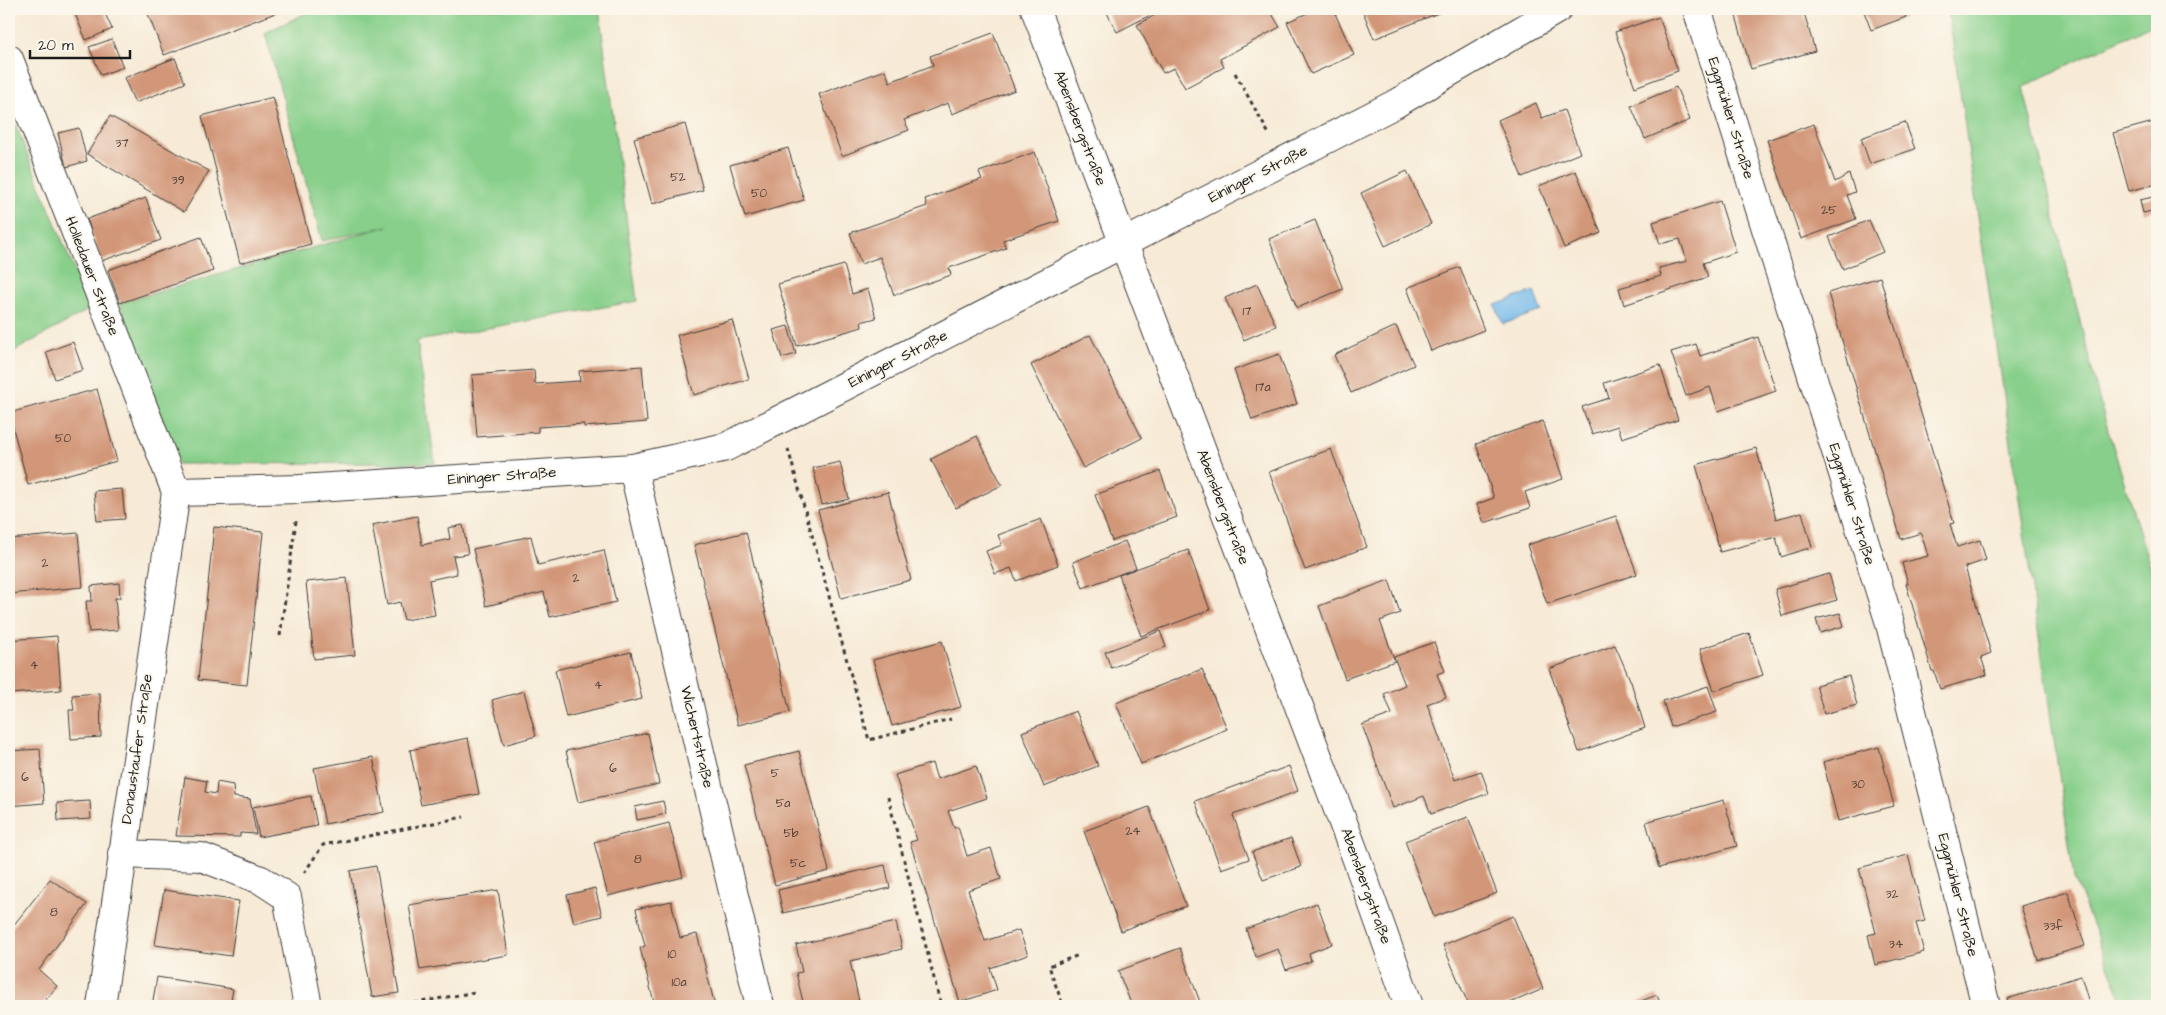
<svg xmlns="http://www.w3.org/2000/svg" width="2166" height="1015" viewBox="0 0 2166 1015" font-family="'Architects Daughter',sans-serif">
  <style>
    .green { fill: #87cf8a; stroke: #527653 }
    .water { fill: #73b9ea; stroke: #486a83 }
    .building { fill: #d29678 }
    .lines { fill: none; stroke-linecap: round; stroke-linejoin: round }
    .minor-casing { stroke: #3d3b38; stroke-width: 30 }
    .path { stroke: #3d3b38; stroke-width: 3; stroke-dasharray: 4 4; stroke-linecap: butt }
    .minor { stroke: #fff; stroke-width: 28 }
    .labels { text-anchor: middle; dominant-baseline: central; stroke-width: 4; stroke-linejoin: round; paint-order: stroke }
    .number-label { font-size: 12px; fill: #4a3a33 }
    .street-label { font-size: 15px; fill: #1c1c1c; stroke: #fbf7ec }
  </style>
  <rect width="100%" height="100%" fill="#fbf7ec"/>
  <filter id="ink" filterUnits="userSpaceOnUse"><feTurbulence type="fractalNoise" baseFrequency=".02" numOctaves="2"/><feDisplacementMap in="SourceGraphic" scale="10" xChannelSelector="R" yChannelSelector="G"/><feConvolveMatrix kernelMatrix="1 2 1 2 8 2 1 2 1" color-interpolation-filters="sRGB"/></filter>
  <filter id="wash" filterUnits="userSpaceOnUse"><feTurbulence type="fractalNoise" baseFrequency=".0096" numOctaves="4" result="noise"/><feDisplacementMap in="SourceGraphic" scale="20" xChannelSelector="R" yChannelSelector="G"/><feGaussianBlur stdDeviation="1.12" result="paint"/><feColorMatrix in="noise" values="0 0 0 0 0 0 0 0 0 0 0 0 0 0 0 0 0 1.4 0 .05"/><feComposite in="paint" operator="in"/></filter>
  <g filter="url(#wash)">
    <rect width="100%" height="100%" fill="#f7ead6"/>
    <g class="green">
      <path d="M314,9H599L637,301L417,341L435,463L178,464L120,303L388,226L322,241L265,33Z"/>
      <path d="M1948,9H2157V22L2023,87L2101,407L2157,589V1006H2124L2074,878Z"/>
      <path d="M9,109L90,309L9,354Z"/>
    </g>
    <path class="water" d="M1534,291L1541,311L1503,324L1495,305Z"/>
    <g id="blocks">
      <g class="building">
        <path d="M73,9H103L112,29L86,40Z"/>
        <path d="M146,9H286L164,55Z"/>
        <path d="M1105,9H1162L1117,32Z"/>
        <path d="M1166,9H1176L1179,14L1189,9H1269L1280,27L1220,59L1224,67L1185,88L1174,68L1163,73L1137,25Z"/>
        <path d="M1317,9H1333L1354,55L1311,74L1287,22Z"/>
        <path d="M1362,9H1448L1374,39Z"/>
        <path d="M1734,9H1803L1815,51L1751,69Z"/>
        <path d="M1863,9H1903L1906,17L1871,30Z"/>
        <path d="M1659,17L1678,71L1635,87L1615,32Z"/>
        <path d="M993,33L1015,90L952,114L948,103L904,120L909,130L842,156L819,94L885,70L890,82L933,65L930,56Z"/>
        <path d="M112,39L123,67L101,75L89,47Z"/>
        <path d="M175,58L185,83L135,103L124,78Z"/>
        <path d="M1676,87L1690,120L1645,139L1631,106Z"/>
        <path d="M273,97L311,244L240,263L202,116Z"/>
        <path d="M1536,103L1542,118L1564,110L1580,153L1522,177L1498,120Z"/>
        <path d="M110,116L209,171L184,212L87,154Z"/>
        <path d="M2157,121V184L2129,191L2113,133Z"/>
        <path d="M1905,122L1915,149L1870,164L1861,138Z"/>
        <path d="M685,124L703,190L652,204L634,138Z"/>
        <path d="M1814,124L1835,182L1849,174L1855,192L1847,195L1856,219L1801,239L1767,140Z"/>
        <path d="M79,128L87,161L66,167L58,133Z"/>
        <path d="M788,148L804,200L745,217L730,165Z"/>
        <path d="M1035,152L1059,221L1003,240L1006,248L949,268L951,275L894,295L880,257L861,264L850,233L927,206L925,199L982,179L979,172Z"/>
        <path d="M1407,171L1431,224L1385,246L1361,193Z"/>
        <path d="M1576,171L1601,233L1564,248L1539,186Z"/>
        <path d="M2153,197L2156,210L2143,213L2140,200Z"/>
        <path d="M146,198L161,240L101,261L87,219Z"/>
        <path d="M1720,201L1736,252L1703,263L1708,277L1624,305L1619,288L1661,276L1659,268L1687,261L1680,239L1660,244L1653,222Z"/>
        <path d="M1315,220L1343,289L1297,308L1269,239Z"/>
        <path d="M1869,220L1883,252L1843,269L1829,237Z"/>
        <path d="M201,237L213,271L120,303L108,270Z"/>
        <path d="M844,265L852,294L868,289L876,318L861,322L862,327L797,346L778,284Z"/>
        <path d="M1460,267L1484,330L1431,351L1407,288Z"/>
        <path d="M1880,277L1954,523L1950,524L1957,547L1980,540L1986,560L1965,567L1991,653L1981,657L1987,675L1940,689L1934,671H1932L1906,584H1908L1902,563L1928,556L1921,533L1901,539L1828,293Z"/>
        <path d="M1257,284L1276,326L1244,340L1225,298Z"/>
        <path d="M732,320L749,379L694,395L677,335Z"/>
        <path d="M788,326L796,354L782,358L773,330Z"/>
        <path d="M1396,326L1414,365L1351,393L1334,355Z"/>
        <path d="M1090,335L1142,438L1083,468L1031,365Z"/>
        <path d="M1758,337L1776,391L1718,411L1710,387L1686,396L1671,352L1696,344L1700,356Z"/>
        <path d="M73,342L83,370L55,379L46,352Z"/>
        <path d="M1279,354L1297,404L1252,420L1234,370Z"/>
        <path d="M1660,365L1678,420L1622,438L1618,426L1592,434L1582,407L1609,398L1604,383Z"/>
        <path d="M642,366L647,422L584,427V424L538,427V432L477,437L472,375L534,370L535,384L580,381L579,371Z"/>
        <path d="M97,389L117,461L28,485L9,413Z"/>
        <path d="M1543,421L1563,479L1525,492L1530,508L1484,523L1477,504L1494,498L1476,444Z"/>
        <path d="M977,436L1002,485L956,508L931,459Z"/>
        <path d="M1756,448L1776,519L1802,512L1812,547L1781,557L1776,537L1720,552L1696,465Z"/>
        <path d="M1331,449L1367,547L1305,570L1269,472Z"/>
        <path d="M840,462L849,499L822,505L813,468Z"/>
        <path d="M1160,471L1177,517L1112,541L1095,495Z"/>
        <path d="M122,489L125,519L97,521L94,491Z"/>
        <path d="M888,492L911,580L841,598L818,510Z"/>
        <path d="M417,516L422,545L450,539L448,528L463,525L468,554L453,556L457,574L429,580L435,615L404,620L400,602L387,605L372,525Z"/>
        <path d="M1616,516L1637,574L1547,604L1527,545Z"/>
        <path d="M1041,519L1058,565L1016,581L1011,568L995,574L986,551L1002,545L998,535Z"/>
        <path d="M214,527L263,532L247,685L198,680Z"/>
        <path d="M746,532L790,712L738,725L694,545Z"/>
        <path d="M78,533L83,587L9,594V539Z"/>
        <path d="M531,536L538,565L604,550L616,602L550,617L544,592L486,606L473,549Z"/>
        <path d="M1125,541L1136,568L1083,588L1073,562Z"/>
        <path d="M1188,550L1210,610L1141,636L1119,575Z"/>
        <path d="M1829,574L1837,600L1782,616L1775,589Z"/>
        <path d="M347,578L355,655L314,659L306,582Z"/>
        <path d="M1389,580L1400,613L1380,621L1395,661L1345,679L1319,606Z"/>
        <path d="M119,583L120,598H115L118,630L89,632L86,601H92L91,586Z"/>
        <path d="M1840,613L1844,626L1820,633L1816,619Z"/>
        <path d="M1160,631L1166,647L1111,668L1105,652Z"/>
        <path d="M1749,633L1763,675L1714,691L1700,649Z"/>
        <path d="M57,636L61,690L9,694V640Z"/>
        <path d="M942,641L961,707L892,726L873,660Z"/>
        <path d="M1434,642L1445,671L1437,674L1446,697L1427,704L1455,780L1481,771L1489,793L1431,814L1424,796L1393,808L1362,725L1392,714L1384,694L1405,685L1394,657Z"/>
        <path d="M1615,645L1631,682L1645,728L1579,752L1549,669Z"/>
        <path d="M631,652L642,699L566,717L555,670Z"/>
        <path d="M1202,669L1227,729L1141,764L1116,703Z"/>
        <path d="M1849,676L1857,705L1824,714L1816,685Z"/>
        <path d="M1708,686L1717,712L1671,727L1663,701Z"/>
        <path d="M524,691L536,736L504,745L492,700Z"/>
        <path d="M100,693L101,737L71,739L69,710H74L72,695Z"/>
        <path d="M1076,711L1098,766L1044,787L1022,732Z"/>
        <path d="M648,733L659,784L578,802L566,751Z"/>
        <path d="M468,738L479,794L421,805L410,750Z"/>
        <path d="M1879,747L1894,806L1838,821L1823,762Z"/>
        <path d="M40,749L44,803L9,806V751Z"/>
        <path d="M799,751L829,871L775,885L744,765Z"/>
        <path d="M373,757L384,812L325,824L314,768Z"/>
        <path d="M932,763L937,779L976,766L987,798L948,811L954,828L958,827L967,856L991,848L1001,879L968,890L985,941L1019,930L1028,955L990,968L997,990L960,1002L910,842L917,840L895,775Z"/>
        <path d="M1289,766L1298,791L1233,815L1249,859L1221,869L1195,801Z"/>
        <path d="M185,777L207,781L205,792L216,794L217,782L233,785L234,797L250,799L256,834L240,833V837L176,836Z"/>
        <path d="M311,796L317,826L259,837L253,807Z"/>
        <path d="M1724,800L1737,846L1659,868L1646,822Z"/>
        <path d="M90,801L91,819L58,821L57,803Z"/>
        <path d="M663,801L666,814L637,820L635,807Z"/>
        <path d="M1149,807L1186,906L1121,931L1084,831Z"/>
        <path d="M1468,817L1497,893L1434,917L1405,841Z"/>
        <path d="M669,823L683,877L608,896L594,842Z"/>
        <path d="M1291,838L1301,867L1263,880L1252,852Z"/>
        <path d="M1908,855L1925,921L1916,923L1924,952L1875,965L1868,935L1876,933L1859,868Z"/>
        <path d="M885,865L890,888L783,913L778,890Z"/>
        <path d="M376,866L399,993L372,997L350,871Z"/>
        <path d="M50,879L87,904L39,970L57,986L41,1006H24L19,1003L11,1006L9,1005V931Z"/>
        <path d="M595,888L602,916L574,923L567,895Z"/>
        <path d="M164,890L239,901L231,956L155,945Z"/>
        <path d="M498,890L508,955L420,970L409,905Z"/>
        <path d="M2068,892L2085,946L2038,960L2021,906Z"/>
        <path d="M671,901L680,938L697,934L715,1006H655L640,948L645,946L636,909Z"/>
        <path d="M1317,903L1332,944L1309,953L1311,961L1286,970L1278,949L1256,957L1246,929Z"/>
        <path d="M1513,916L1543,989L1503,1006H1469L1443,945Z"/>
        <path d="M896,922L902,949L850,961L860,1006H804L796,973L802,972L796,945Z"/>
        <path d="M1180,948L1200,1002L1188,1006H1132L1118,971Z"/>
        <path d="M2081,976L2090,1006H2009L2007,999Z"/>
        <path d="M157,977L233,989L230,1006H152Z"/>
        <path d="M1657,995L1661,1006H1628Z"/>
      </g>
    </g>
  </g>
  <g filter="url(#ink)">
    <use href="#blocks" fill-opacity="0" stroke="#3d3b38" stroke-width="1"/>
    <g class="lines">
      <defs>
        <g id="minor">
          <path d="M1035,9L1356,857L1409,1006"/>
          <path d="M1697,9L1889,620L1986,1006"/>
          <path d="M9,59L176,492L101,1006"/>
          <path d="M633,468L760,1006"/>
          <path d="M176,492L300,489L633,468L726,447L1395,104L1558,9"/>
          <path d="M122,854L201,857L261,880L287,897L308,1006"/>
        </g>
      </defs>
      <use href="#minor" class="minor-casing"/>
      <g class="path">
        <path d="M1235,73L1269,134"/>
        <path d="M2157,418V419"/>
        <path d="M788,449L869,740L951,719"/>
        <path d="M280,636L296,521"/>
        <path d="M888,797L941,1006"/>
        <path d="M304,873L323,845L464,817"/>
        <path d="M399,1006L475,992"/>
        <path d="M1047,1006L1062,1003L1049,966L1079,955"/>
      </g>
      <use href="#minor" class="minor"/>
    </g>
  </g>
  <g class="labels">
    <g class="number-label">
      <text x="122" y="143">37</text>
      <text x="678" y="177">52</text>
      <text x="178" y="180">39</text>
      <text x="759" y="193">50</text>
      <text x="1829" y="210">25</text>
      <text x="1247" y="311">17</text>
      <text x="1263" y="387">17a</text>
      <text x="63" y="438">50</text>
      <text x="45" y="563">2</text>
      <text x="576" y="578">2</text>
      <text x="34" y="665">4</text>
      <text x="598" y="685">4</text>
      <text x="613" y="768">6</text>
      <text x="775" y="773">5</text>
      <text x="25" y="777">6</text>
      <text x="1858" y="784">30</text>
      <text x="783" y="803">5a</text>
      <text x="1133" y="831">24</text>
      <text x="791" y="833">5b</text>
      <text x="638" y="859">8</text>
      <text x="798" y="863">5c</text>
      <text x="1892" y="894">32</text>
      <text x="54" y="912">8</text>
      <text x="2053" y="926">33f</text>
      <text x="1896" y="944">34</text>
      <text x="672" y="954">10</text>
      <text x="679" y="982">10a</text>
    </g>
    <g class="street-label">
      <text transform="translate(1731 118) rotate(73)">Eggmühler Straße</text>
      <text transform="translate(1080 128) rotate(69)">Abensbergstraße</text>
      <text transform="translate(1258 174) rotate(-27)">Eininger Straße</text>
      <text transform="translate(92 276) rotate(69)">Holledauer Straße</text>
      <text transform="translate(898 359) rotate(-27)">Eininger Straße</text>
      <text transform="translate(502 476) rotate(-4)">Eininger Straße</text>
      <text transform="translate(1852 504) rotate(73)">Eggmühler Straße</text>
      <text transform="translate(1223 507) rotate(69)">Abensbergstraße</text>
      <text transform="translate(697 737) rotate(77)">Wichertstraße</text>
      <text transform="translate(137 749) rotate(-82)">Donaustaufer Straße</text>
      <text transform="translate(1366 886) rotate(70)">Abensbergstraße</text>
      <text transform="translate(1958 895) rotate(76)">Eggmühler Straße</text>
    </g>
  </g>
  <rect width="2166" height="1015" fill="none" stroke="#fbf7ec" stroke-width="30"/>
  <path d="M30 50v8h100v-8" fill="none" stroke="#1c1c1c" stroke-width="2.5"/>
  <text x="38" y="50" font-size="15" fill="#1c1c1c" stroke="#fbf7ec" stroke-width="4" paint-order="stroke">20 m</text>
</svg>
